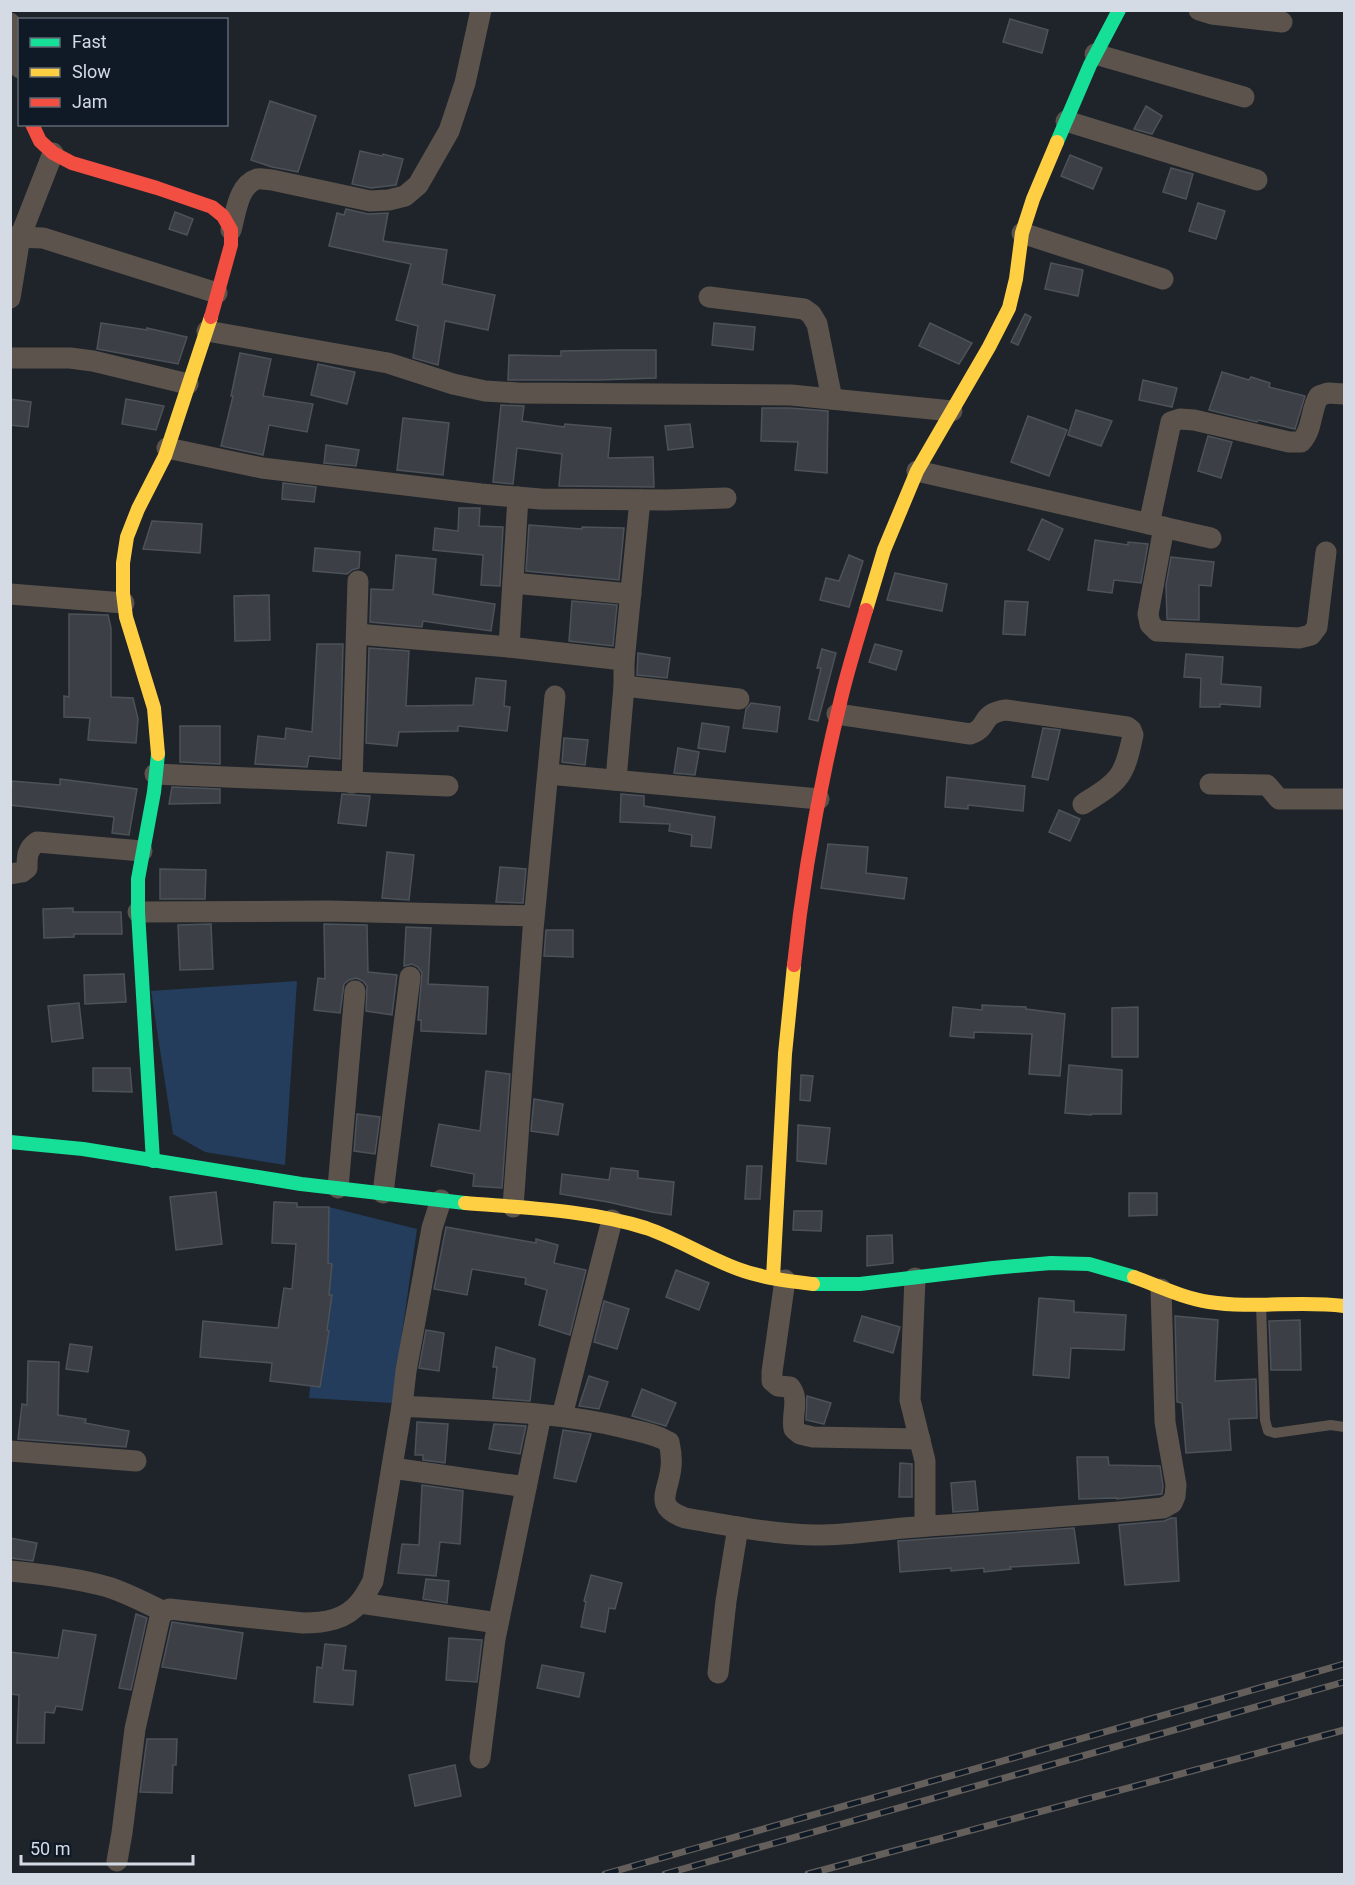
<svg xmlns="http://www.w3.org/2000/svg" width="1355" height="1885" viewBox="0 0 1355 1885" font-family="Roboto,sans-serif">
  <style>
    .green { fill: #243d5c }
    .building { fill: #3c4046; stroke: #4d5258; stroke-width: 1.5 }
    .lines { fill: none; stroke-linecap: round; stroke-linejoin: round }
    .lane { stroke: #5c544c; stroke-width: 10 }
    .street { stroke: #5c544c; stroke-width: 21 }
    .fast { stroke: #16e098; stroke-width: 14 }
    .slow { stroke: #ffcf43; stroke-width: 14 }
    .jam { stroke: #f24e42; stroke-width: 14 }
    .rail-casing { stroke: #645f5b; stroke-width: 7 }
    .rail { stroke: #101a26; stroke-width: 4.5; stroke-dasharray: 14; stroke-linecap: butt }
  </style>
  <rect width="100%" height="100%" fill="#1f242b"/>
  <g class="green">
    <path d="M297,981L285,1165L205,1152L173,1134L151,991Z"/>
    <path d="M329,1207L417,1229L392,1403L309,1398Z"/>
  </g>
  <g class="building">
    <path d="M1010,19L1048,30L1042,53L1003,42Z"/>
    <path d="M270,101L316,116L298,172L272,167L251,160Z"/>
    <path d="M1146,106L1162,116L1152,134L1134,129Z"/>
    <path d="M360,151L382,156L383,154L403,159L396,185L371,188L352,184Z"/>
    <path d="M1070,155L1102,168L1093,189L1061,176Z"/>
    <path d="M1171,168L1193,174L1186,199L1163,192Z"/>
    <path d="M1198,203L1225,211L1216,239L1189,231Z"/>
    <path d="M346,209L368,214L388,213L383,241L447,250L442,284L495,295L488,330L445,321L438,365L413,358L418,326L396,320L411,264L329,246L337,213L344,215Z"/>
    <path d="M175,212L193,219L187,235L169,229Z"/>
    <path d="M1051,263L1083,270L1078,296L1045,289Z"/>
    <path d="M1025,314L1031,317L1018,345L1011,342Z"/>
    <path d="M101,323L147,330V328L187,337L178,364L97,349Z"/>
    <path d="M714,323L755,327L753,350L712,345Z"/>
    <path d="M930,323L972,343L959,364L919,346Z"/>
    <path d="M617,350H656V378L599,380H508L509,355L561,356V351Z"/>
    <path d="M240,353L271,359L263,396L313,404L307,432L269,425L263,455L221,446L233,396H231Z"/>
    <path d="M318,364L355,372L347,404L311,395Z"/>
    <path d="M1222,372L1249,380L1251,377L1270,383L1269,387L1305,396L1295,429L1258,420L1257,422L1209,410Z"/>
    <path d="M1143,380L1177,388L1172,407L1139,400Z"/>
    <path d="M10,399L31,402L28,427L10,425Z"/>
    <path d="M126,399L164,406L156,430L122,424Z"/>
    <path d="M501,405L524,406L522,421L564,427L565,424L611,428L608,458L653,457L654,487L559,486L562,454L517,448L513,484L493,482Z"/>
    <path d="M762,408H790L828,411L827,473L795,470L798,442L761,441Z"/>
    <path d="M1076,410L1112,421L1101,446L1068,435Z"/>
    <path d="M1028,416L1067,430L1049,476L1011,462Z"/>
    <path d="M403,418L449,423L443,475L397,470Z"/>
    <path d="M690,424L693,447L668,450L665,426Z"/>
    <path d="M1208,436L1232,442L1221,478L1198,471Z"/>
    <path d="M326,445L359,450L356,466L324,463Z"/>
    <path d="M283,483L316,487L314,502L282,499Z"/>
    <path d="M459,508H480L479,526L503,527L500,586L481,585L483,555L433,550L435,528L458,531Z"/>
    <path d="M1042,519L1063,529L1049,560L1028,550Z"/>
    <path d="M152,521L202,524L200,553L143,549Z"/>
    <path d="M529,525L582,529V527L624,528L619,580L526,571Z"/>
    <path d="M1095,540L1128,545V542L1148,544L1141,583L1114,580L1112,593L1088,590Z"/>
    <path d="M315,548L360,552L359,568L352,570L347,574L313,571Z"/>
    <path d="M396,555L436,559L433,594L495,604L491,631L423,621L422,627L370,622L371,589L393,590Z"/>
    <path d="M849,555L863,561L849,607L820,600L826,578L839,581Z"/>
    <path d="M1171,557L1214,562L1211,586L1199,585V620L1167,619L1166,585Z"/>
    <path d="M895,573L947,584L942,611L887,600Z"/>
    <path d="M269,595L270,640L235,641L234,596Z"/>
    <path d="M572,601L617,605L613,646L569,641Z"/>
    <path d="M1005,601L1028,602L1025,635L1003,634Z"/>
    <path d="M69,614L108,615L111,628V697L133,698L138,719L136,743L88,740L90,718L64,717V696L69,697Z"/>
    <path d="M317,644H343L340,759L309,756L307,767L255,764L258,736L285,739L286,728L312,732Z"/>
    <path d="M875,644L902,651L896,670L869,662Z"/>
    <path d="M369,648L409,651L406,706L473,705L476,678L506,681L504,706L510,707L507,731L458,726V731L399,732L397,746L366,743Z"/>
    <path d="M822,649L836,653L818,721L809,719L821,668H817Z"/>
    <path d="M638,653L670,658L667,678L637,675Z"/>
    <path d="M1186,654L1223,657L1221,684L1261,687L1260,707L1220,704V707H1200L1201,678L1184,677Z"/>
    <path d="M751,703L780,707L777,732L743,728L746,709Z"/>
    <path d="M702,723L729,727L725,752L698,748Z"/>
    <path d="M180,726H220V764L180,762Z"/>
    <path d="M1043,728L1060,730L1048,780L1032,777Z"/>
    <path d="M564,738L588,740L585,765L562,762Z"/>
    <path d="M678,748L699,752L695,775L674,773Z"/>
    <path d="M947,777L1025,786L1023,811L968,805V809L945,807Z"/>
    <path d="M60,779L137,789L129,835L112,833L114,817L10,805L12,781L60,785Z"/>
    <path d="M172,787L220,789V803L169,804Z"/>
    <path d="M342,794L370,796L366,826L338,823Z"/>
    <path d="M621,794L644,796V806L715,817L711,848L691,846L692,835L669,831L670,824L620,822Z"/>
    <path d="M1059,810L1080,819L1070,841L1049,832Z"/>
    <path d="M828,844L868,847L866,873L907,878L904,899L821,888Z"/>
    <path d="M387,852L414,855L409,900L382,898Z"/>
    <path d="M500,867L526,869L523,903L496,902Z"/>
    <path d="M160,869L206,870L205,899H160Z"/>
    <path d="M73,908V912H121L122,934H74V937L44,938L43,909Z"/>
    <path d="M211,924L213,969L180,970L178,925Z"/>
    <path d="M324,924L367,925L368,972L397,975L392,1015L366,1011L367,986L363,981L356,978L349,980L344,984L340,1013L314,1010L318,978L325,979Z"/>
    <path d="M406,927L431,928L428,984L488,987L486,1034L421,1031V1020H418L422,973L418,967L412,964L404,966Z"/>
    <path d="M546,930H573V957L544,956Z"/>
    <path d="M124,974L126,1002L85,1004L84,975Z"/>
    <path d="M79,1003L83,1038L52,1042L48,1006Z"/>
    <path d="M982,1005L1026,1007V1009L1065,1014L1060,1076L1029,1074L1032,1034L974,1032V1038L950,1036L953,1007L982,1010Z"/>
    <path d="M1138,1007V1057H1112V1008Z"/>
    <path d="M1069,1065L1122,1070L1121,1114H1091V1115L1065,1113Z"/>
    <path d="M93,1068H130L132,1092L93,1091Z"/>
    <path d="M486,1071L510,1074L502,1188L473,1186L474,1174L431,1166L439,1124L480,1131Z"/>
    <path d="M801,1075L813,1076L810,1101L800,1100Z"/>
    <path d="M534,1099L563,1104L558,1135L531,1131Z"/>
    <path d="M357,1114L380,1117L375,1154L354,1151Z"/>
    <path d="M798,1125L830,1128L826,1164L797,1161Z"/>
    <path d="M747,1166H762L760,1199H745Z"/>
    <path d="M611,1168L638,1171V1178L674,1182L671,1215L652,1212L608,1202L560,1194L562,1174L609,1180Z"/>
    <path d="M216,1192L222,1244L176,1250L170,1197Z"/>
    <path d="M1129,1193H1157V1215L1129,1216Z"/>
    <path d="M274,1202L297,1203V1207H329L328,1263L332,1264L329,1295H332L327,1330L329,1331L320,1387L270,1381L272,1363L200,1357L203,1321L278,1328L284,1288L292,1289L296,1244L272,1243Z"/>
    <path d="M794,1211H822L821,1231L793,1230Z"/>
    <path d="M446,1227L536,1243V1239L558,1245L554,1263L586,1270L570,1335L539,1325L547,1290L525,1284L526,1278L472,1269L467,1295L434,1289Z"/>
    <path d="M892,1235L893,1263L867,1266V1236Z"/>
    <path d="M676,1270L709,1283L699,1310L666,1297Z"/>
    <path d="M1039,1298L1074,1301V1312L1126,1315L1124,1350L1071,1348L1069,1378L1033,1375Z"/>
    <path d="M604,1301L629,1309L617,1349L594,1342Z"/>
    <path d="M862,1316L900,1327L893,1353L854,1341Z"/>
    <path d="M1175,1316L1218,1320L1215,1381L1256,1379L1257,1418L1229,1419L1231,1450L1186,1453L1182,1403L1177,1402Z"/>
    <path d="M1300,1320L1301,1370H1271L1269,1321Z"/>
    <path d="M426,1330L444,1333L439,1371L419,1368Z"/>
    <path d="M70,1344L92,1347L88,1372L66,1369Z"/>
    <path d="M496,1347L535,1359L530,1401L493,1398L497,1367H493Z"/>
    <path d="M28,1361L59,1362L58,1415L86,1419L85,1423L129,1431L126,1447L18,1439L22,1404L27,1405Z"/>
    <path d="M589,1376L608,1382L599,1409L579,1406Z"/>
    <path d="M642,1389L676,1403L666,1426L632,1416Z"/>
    <path d="M807,1396L831,1403L824,1424L806,1420Z"/>
    <path d="M417,1422L448,1424L445,1463L423,1460V1455H415Z"/>
    <path d="M494,1424L526,1426L520,1454L489,1449Z"/>
    <path d="M563,1430L591,1434L576,1482L554,1478Z"/>
    <path d="M1077,1457H1108L1109,1465L1160,1466L1163,1486L1162,1494L1117,1499V1498L1079,1499Z"/>
    <path d="M900,1463L912,1464V1497H899Z"/>
    <path d="M975,1481L978,1510L953,1512L951,1483Z"/>
    <path d="M422,1485L463,1491L460,1544L440,1542L436,1576L398,1573L402,1544L419,1545Z"/>
    <path d="M1171,1518H1176L1179,1581L1125,1585L1119,1525L1164,1521Z"/>
    <path d="M1074,1528L1079,1563L1010,1567L1011,1569L984,1572V1568L951,1571V1568L900,1572L898,1541Z"/>
    <path d="M10,1538L37,1543L33,1561L10,1558Z"/>
    <path d="M591,1575L622,1583L615,1609L609,1608L605,1632L581,1627L586,1602L584,1601Z"/>
    <path d="M426,1579L449,1581L447,1603L423,1599Z"/>
    <path d="M136,1614L147,1618L131,1690L119,1688Z"/>
    <path d="M172,1622L243,1633L236,1679L162,1667Z"/>
    <path d="M63,1630L96,1635L82,1710L56,1706L54,1713L45,1712L44,1743H17L19,1695L10,1694V1652L58,1658Z"/>
    <path d="M449,1638L482,1640L477,1682L446,1680Z"/>
    <path d="M325,1644L346,1646L343,1670L356,1671L353,1705L314,1702L317,1667L322,1668Z"/>
    <path d="M542,1665L584,1673L579,1697L537,1688Z"/>
    <path d="M147,1739H177L176,1765H173L172,1793L140,1792Z"/>
    <path d="M455,1765L461,1796L415,1806L409,1775Z"/>
  </g>
  <g class="lines">
    <path class="lane" d="M1261,1305L1265,1420L1268,1431L1275,1433L1331,1425L1344,1427"/>
    <g class="street">
      <path d="M1199,10L1212,14L1282,22"/>
      <path d="M10,23L20,68"/>
      <path d="M1095,54L1244,97"/>
      <path d="M1066,121L1257,180"/>
      <path d="M231,230C236,213 238,185 257,179C261,178 268,180 272,180L370,201L389,200L405,196L418,185L449,131L465,83L481,10"/>
      <path d="M1022,233L1163,279"/>
      <path d="M10,237L43,238L217,293"/>
      <path d="M709,297L804,309L811,314L817,324L832,399"/>
      <path d="M10,298L20,237L53,153"/>
      <path d="M207,331L388,363L453,384L485,391L518,393L791,395L952,411"/>
      <path d="M10,358H70L93,361L188,384"/>
      <path d="M167,448L262,468L481,494L541,499L667,500L726,498"/>
      <path d="M917,471L1211,538"/>
      <path d="M1149,524L1171,422L1180,419L1194,420L1289,442H1301C1313,430 1310,410 1319,396L1328,393L1344,394"/>
      <path d="M1164,527L1148,614L1150,624L1157,631L1299,638L1311,635L1317,627L1326,552"/>
      <path d="M513,583L631,594"/>
      <path d="M10,594L124,603"/>
      <path d="M357,634L509,647L614,659L624,662V686L616,780"/>
      <path d="M509,647L518,497"/>
      <path d="M624,662L640,500"/>
      <path d="M624,686L739,699"/>
      <path d="M837,714L970,734C991,727 978,714 1006,710L1127,727L1131,730L1133,735C1124,779 1119,781 1083,804"/>
      <path d="M155,774L448,786"/>
      <path d="M548,774L819,799"/>
      <path d="M352,783L358,581"/>
      <path d="M1210,784L1267,785L1279,799H1344"/>
      <path d="M10,874L22,872L27,868C27,856 27,849 37,842L142,851"/>
      <path d="M138,912L329,911L534,916"/>
      <path d="M338,1188L355,991"/>
      <path d="M383,1193L410,977"/>
      <path d="M513,1207L533,930L555,696"/>
      <path d="M915,1278L910,1400L925,1461V1526"/>
      <path d="M785,1280L772,1372V1381L778,1386L790,1387C800,1400 791,1414 794,1429L800,1434L813,1437L920,1439"/>
      <path d="M402,1406C476,1411 553,1410 625,1428C641,1432 655,1434 669,1442C671,1451 672,1458 671,1467C669,1492 652,1506 685,1518C727,1525 770,1534 812,1535C848,1536 882,1529 917,1527C999,1521 1081,1516 1163,1508L1172,1503L1175,1496L1176,1485L1165,1422L1161,1289"/>
      <path d="M562,1416L612,1220"/>
      <path d="M10,1451L136,1461"/>
      <path d="M392,1468L526,1487"/>
      <path d="M10,1571C43,1574 76,1578 108,1587C127,1593 146,1603 164,1612"/>
      <path d="M360,1603L498,1623"/>
      <path d="M718,1673L726,1601L738,1527"/>
      <path d="M480,1758L495,1639L541,1415"/>
      <path d="M117,1861L122,1833L135,1729L160,1617L164,1612L169,1609L303,1623C324,1623 346,1620 360,1602C365,1596 369,1588 373,1581L402,1406L406,1371L432,1228L441,1200"/>
    </g>
    <g class="fast">
      <path d="M1057,142L1090,65L1119,10"/>
      <path d="M10,1142L83,1149L301,1184L465,1203"/>
      <path d="M153,1161L138,912V879L154,792L158,754"/>
      <path d="M813,1284H860L993,1268L1051,1263L1089,1264L1134,1277"/>
    </g>
    <g class="slow">
      <path d="M866,610L884,550L917,471L989,347L1009,308L1016,279L1022,233L1033,199L1057,142"/>
      <path d="M158,754L154,708L126,617L123,593V563L127,537L138,509L165,456L211,317"/>
      <path d="M465,1203C525,1208 588,1210 646,1228C678,1239 706,1257 738,1269C762,1278 788,1281 813,1284"/>
      <path d="M1134,1277C1159,1286 1183,1298 1209,1302C1254,1309 1299,1300 1344,1306"/>
      <path d="M773,1278L785,1054L794,965"/>
    </g>
    <g class="jam">
      <path d="M32,124L40,141L53,153L72,163L157,188L212,207L223,216L231,230V245L211,317"/>
      <path d="M794,965C803,877 819,789 840,703C847,672 857,641 866,610"/>
    </g>
    <defs>
      <g id="rail">
        <path d="M605,1874L1344,1664"/>
        <path d="M665,1874L1344,1682"/>
        <path d="M808,1874L1344,1730"/>
      </g>
    </defs>
    <use href="#rail" class="rail-casing"/>
    <use href="#rail" class="rail"/>
  </g>
  <rect width="1355" height="1885" fill="none" stroke="#d5dbe4" stroke-width="24"/>
  <rect x="18" y="18" width="210" height="108" fill="#101a26" stroke="#5f6772" stroke-width="1.5"/>
  <rect x="30" y="38" width="30" height="9" fill="#16e098" stroke="#5f6772" stroke-width="1.5"/>
  <text x="72" y="48" font-size="18" fill="#d5dbe4">Fast</text>
  <rect x="30" y="68" width="30" height="9" fill="#ffcf43" stroke="#5f6772" stroke-width="1.5"/>
  <text x="72" y="78" font-size="18" fill="#d5dbe4">Slow</text>
  <rect x="30" y="98" width="30" height="9" fill="#f24e42" stroke="#5f6772" stroke-width="1.5"/>
  <text x="72" y="108" font-size="18" fill="#d5dbe4">Jam</text>
  <path d="M21 1855v9h172v-9" fill="none" stroke="#d5dbe4" stroke-width="3"/>
  <text x="30" y="1855" font-size="18" fill="#d5dbe4" stroke="#101a26" stroke-width="4.5" paint-order="stroke">50 m</text>
</svg>
